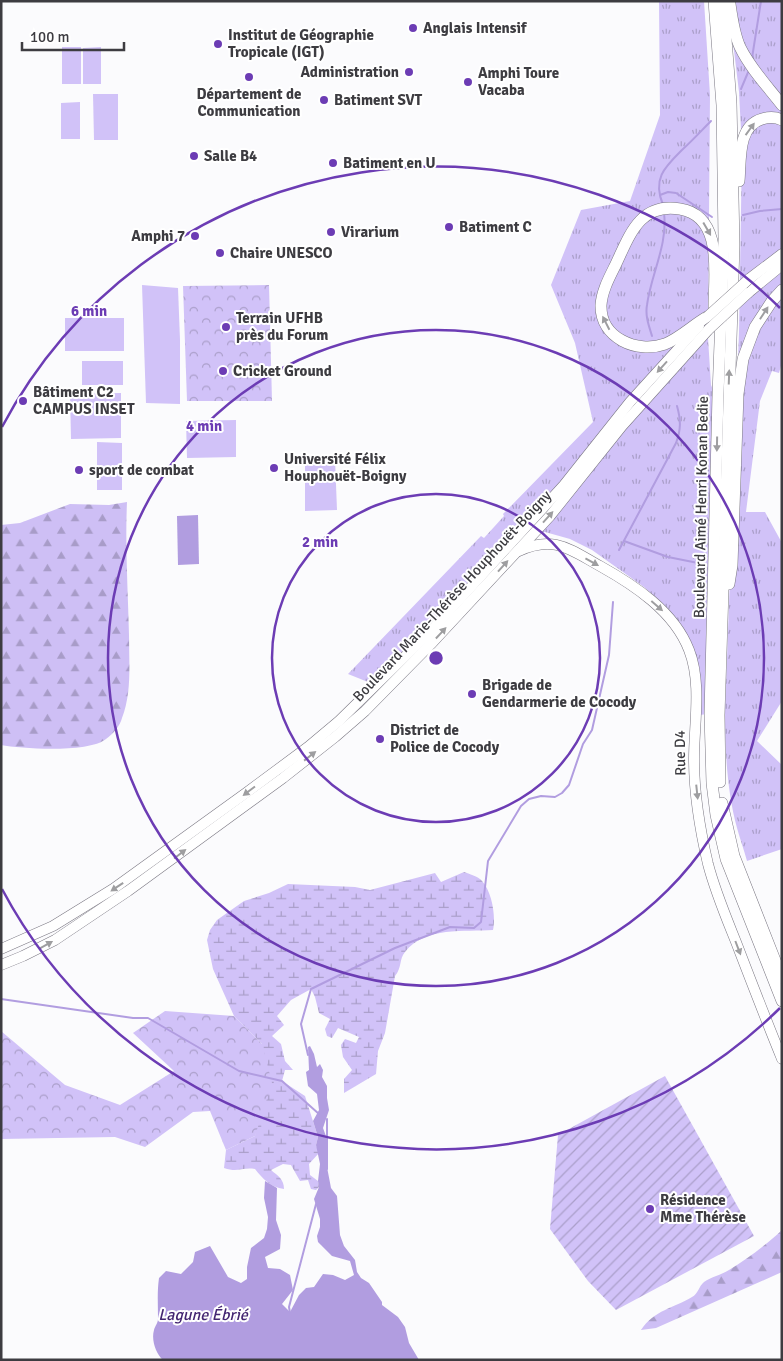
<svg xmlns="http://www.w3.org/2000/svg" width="783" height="1361" viewBox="0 0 783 1361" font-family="Signika,sans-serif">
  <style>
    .grass { fill: url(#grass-tufts) }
    .forest { fill: url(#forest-firs) }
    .wetland { fill: url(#wetland-marsh) }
    .park { fill: url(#park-crowns) }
    .garden { fill: url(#garden-furrows) }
    .pitch { fill: #d1c2f8 }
    .water { fill: #b19de0 }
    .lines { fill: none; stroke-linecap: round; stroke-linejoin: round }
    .stream { stroke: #b19de0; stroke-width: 2 }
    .major-casing { stroke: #7a7782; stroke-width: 11 }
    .highway-casing { stroke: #7a7782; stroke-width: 12 }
    .major { stroke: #fff; stroke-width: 10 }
    .highway { stroke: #fff; stroke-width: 11 }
    .major-bridge-casing { stroke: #7a7782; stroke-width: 11; stroke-linecap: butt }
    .major-bridge { stroke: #fff; stroke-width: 10 }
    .oneway { fill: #9e9ea0 }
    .ring { fill: none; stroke: #6c3cb4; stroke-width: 2.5 }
    .poi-dot { fill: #6c3cb4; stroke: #fff; stroke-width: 2 }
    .labels { text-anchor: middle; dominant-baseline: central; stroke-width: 4; stroke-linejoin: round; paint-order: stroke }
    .poi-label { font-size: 15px; font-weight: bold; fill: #3d3c41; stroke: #fff; text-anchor: start }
    .street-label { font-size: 15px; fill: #3d3c41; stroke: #fff }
    .water-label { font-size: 16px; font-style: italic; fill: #432571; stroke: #fff }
    .centre { fill: #6c3cb4; stroke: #fff; stroke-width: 2.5 }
    .ring-label { font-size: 15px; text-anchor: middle; font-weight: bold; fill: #6c3cb4; stroke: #fff; stroke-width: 4; stroke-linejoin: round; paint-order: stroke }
  </style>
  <defs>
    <pattern id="grass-tufts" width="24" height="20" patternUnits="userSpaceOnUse" patternTransform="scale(1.25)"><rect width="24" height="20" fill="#d1c2f8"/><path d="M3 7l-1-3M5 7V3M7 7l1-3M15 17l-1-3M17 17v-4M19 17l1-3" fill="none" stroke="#ab9fca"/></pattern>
    <pattern id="forest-firs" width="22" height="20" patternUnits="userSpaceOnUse" patternTransform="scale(1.25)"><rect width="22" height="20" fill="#cebff5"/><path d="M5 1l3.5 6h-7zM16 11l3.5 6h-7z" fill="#a89cc8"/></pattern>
    <pattern id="wetland-marsh" width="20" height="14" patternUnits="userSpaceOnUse" patternTransform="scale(1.25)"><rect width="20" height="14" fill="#d1c2f8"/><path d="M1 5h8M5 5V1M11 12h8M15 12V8" fill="none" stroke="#ab9fca"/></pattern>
    <pattern id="park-crowns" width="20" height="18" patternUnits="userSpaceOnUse" patternTransform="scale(1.25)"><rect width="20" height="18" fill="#d1c2f8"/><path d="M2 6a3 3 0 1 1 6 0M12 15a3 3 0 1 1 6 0" fill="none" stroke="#ab9fca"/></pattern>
    <pattern id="garden-furrows" width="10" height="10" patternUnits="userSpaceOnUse" patternTransform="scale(1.25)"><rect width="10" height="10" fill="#d1c2f8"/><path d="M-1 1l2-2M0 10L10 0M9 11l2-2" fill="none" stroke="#ab9fca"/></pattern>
  </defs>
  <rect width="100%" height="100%" fill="#fbfbfd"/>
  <g class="grass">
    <path d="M659,1H704L710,95L708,338L711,385L714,392L707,714L700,715L699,670L663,604L644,587L592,550L570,539L545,532L532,534L516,542L378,686L348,674L481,536L484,538L504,516L503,514L593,422L575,343L551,285L581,210L630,201L660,115Z"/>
    <path d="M728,1H782V362L779,373L772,371L760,401L746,512H765L782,543V701L757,741L782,765V849L747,861C744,850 740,839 737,828C727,791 725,751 725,712L739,332L742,149L739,92Z"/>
  </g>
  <g class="forest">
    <path d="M127,502C125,546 128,591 129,635C129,663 132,692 122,718C120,726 113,734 106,739C89,753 23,749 1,745V525L20,523L70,504L109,505Z"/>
    <path d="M782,1230V1272L656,1328L641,1330C654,1310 674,1308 692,1297C698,1294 699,1286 704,1282C711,1277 721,1275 729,1270C747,1259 766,1245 782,1230Z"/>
  </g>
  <path class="wetland" d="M464,872C469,874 478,876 482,881C492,892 496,916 493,930C465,932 425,926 405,952C399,959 402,968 395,976L385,1033L378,1051L376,1074L344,1093V1079L352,1070L343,1057L341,1045L345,1039L356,1043L359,1037L338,1028L332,1038L327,1036L325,1029L330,1019L319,1013L315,997L311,989L291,1000L277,1016L284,1025L272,1036L281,1044L285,1061L293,1070H285L282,1081L305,1096L318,1137L316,1145L319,1153L309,1164L310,1175L318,1181L319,1187L316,1190L311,1189L308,1180L300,1181L291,1165L283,1164L271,1170C278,1176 284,1179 284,1189C270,1187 263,1179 255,1169C241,1167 238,1173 224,1168L226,1150L255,1136L262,1044L234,1016L213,969L207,940L210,930L217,920L244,901L269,893L288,884L355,887L370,890L435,873L441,882Z"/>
  <g class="park">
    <path d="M269,285L272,401H187L183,286Z"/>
    <path d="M165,1011L234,1016L262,1044L272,1083L255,1136L226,1150L210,1111L193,1112L145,1147L115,1137L1,1139V1031L65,1085L120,1105L174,1071L133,1033Z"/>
  </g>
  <path class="garden" d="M665,1076L754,1236L616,1310L588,1281L550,1229L558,1135Z"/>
  <g class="pitch">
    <rect x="62" y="47" width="19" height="37"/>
    <path d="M101,47V84H83V48Z"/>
    <path d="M93,94H118V140H94Z"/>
    <path d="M80,102V139H61V103Z"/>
    <path d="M142,285L178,288L180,340V404L146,403Z"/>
    <rect x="65" y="318" width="59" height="33"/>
    <rect x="82" y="361" width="41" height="24"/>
    <path d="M121,393V438L71,439L70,394Z"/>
    <path d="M236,420V457L187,458L186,421Z"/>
    <path d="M97,442L122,443V490H97Z"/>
    <path d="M335,459L337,510L305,511V461Z"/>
  </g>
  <g class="water">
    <path d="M198,515L199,564L178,565L177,516Z"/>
    <path d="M310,1046L314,1054L317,1067L320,1064L323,1070L322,1077L327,1086V1098L329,1110L323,1128L327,1139V1167L331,1188L337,1196L340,1235L344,1246L355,1260L357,1272L361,1278L369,1283L382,1302V1305L398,1317L405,1327L409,1343L419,1360H163C156,1354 151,1340 154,1330C155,1326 158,1323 158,1319C158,1305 157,1292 159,1278L166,1271L181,1274L193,1262L195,1252L210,1246L228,1277L241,1283L247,1279V1267L251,1248L264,1238L267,1229L268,1217L264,1198L265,1181L277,1188L276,1220L281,1235L280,1249L265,1257L268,1268L280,1269L290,1275L293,1290L282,1304L290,1312L299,1295L306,1288L314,1287L323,1274L333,1275L345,1280L354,1275L350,1261L332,1256L318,1242L317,1236L320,1227V1219L314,1199L319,1187L318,1181L320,1164L316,1145L318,1137L313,1121L319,1110L317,1094L308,1086L306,1072L309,1070L308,1047Z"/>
  </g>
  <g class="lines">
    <g class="stream">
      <path d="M752,58L761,1"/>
      <path d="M741,89L749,70"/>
      <path d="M660,195L668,192L676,193L712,217"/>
      <path d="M663,205C652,178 665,167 683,149C693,140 702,130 711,121"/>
      <path d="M743,215L760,211L782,209"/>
      <path d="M652,336C649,326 645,316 647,305C651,274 668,245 664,213"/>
      <path d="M624,541L668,557L703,564"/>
      <path d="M619,550L676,443C681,430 681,420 677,406"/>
      <path d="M1,999L133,1018H148L239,1071L282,1081L319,1114"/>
      <path d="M308,1055L301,1024L311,989L395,948L450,927L474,928L481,922L488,861L521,806L529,799L541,796L555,797L562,793L569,785L583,744L592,730L609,655L613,602"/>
      <path d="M327,1169V1119"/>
      <path d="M290,1313L289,1307L316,1204"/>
    </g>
    <defs>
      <g id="major">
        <path d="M749,279L782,254"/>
        <path d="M748,293L782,265"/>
        <path d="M519,551C554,535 569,549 600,566C634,585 674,611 689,650C702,683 694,724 694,759C694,794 700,830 708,864C715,891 726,917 736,942C751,981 766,1020 782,1059"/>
        <path d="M1,949L53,926L113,889L246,793L308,747L339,721L428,634L564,485L630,402L699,326"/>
        <path d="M1,965L23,956L55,940L128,891L283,778L335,737L365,711L431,644L550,516L622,426L709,329"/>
      </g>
      <g id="highway">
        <path d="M714,1L722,105L724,239L718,395L710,714L712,783L716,815L726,859L782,1001"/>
        <path d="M730,4C732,18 734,34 740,47C750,68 768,87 782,105"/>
        <path d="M739,181C741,161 737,126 762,119C769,117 776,117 782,120"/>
        <path d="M707,317C693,325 680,338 665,344C637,354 600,338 601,305C602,291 609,278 615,266C629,237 639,202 680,209C724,216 714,275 714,307"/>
        <path d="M729,584L732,565L738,394L743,359L755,327L772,301L782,290"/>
        <path d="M720,782L719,715L734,245L731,103L723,1"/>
        <path d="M722,803L734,856L782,978"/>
      </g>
    </defs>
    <use href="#major" class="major-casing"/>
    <use href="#highway" class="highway-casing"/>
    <use href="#major" class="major"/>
    <use href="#highway" class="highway"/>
    <defs>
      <g id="major-bridge">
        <path d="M707,317L749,279"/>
        <path d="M709,329L748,293"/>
      </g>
    </defs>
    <use href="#major-bridge" class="major-bridge-casing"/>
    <use href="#major-bridge" class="major-bridge"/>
  </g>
  <defs><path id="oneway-solid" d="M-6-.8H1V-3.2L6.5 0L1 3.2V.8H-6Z" transform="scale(1.25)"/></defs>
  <g class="oneway">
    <use href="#oneway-solid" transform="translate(750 129) rotate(-54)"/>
    <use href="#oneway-solid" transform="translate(707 229) rotate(60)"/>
    <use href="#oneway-solid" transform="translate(764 313) rotate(-57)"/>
    <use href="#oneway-solid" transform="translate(606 323) rotate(-117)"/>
    <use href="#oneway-solid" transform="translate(662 367) rotate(132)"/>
    <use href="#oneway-solid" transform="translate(729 377) rotate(-88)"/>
    <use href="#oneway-solid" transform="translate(717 444) rotate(91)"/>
    <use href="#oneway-solid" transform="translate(548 517) rotate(-48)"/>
    <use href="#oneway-solid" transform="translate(592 562) rotate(29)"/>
    <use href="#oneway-solid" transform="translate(503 566) rotate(-48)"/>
    <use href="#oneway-solid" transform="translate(657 606) rotate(41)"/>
    <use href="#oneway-solid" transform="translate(441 633) rotate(-47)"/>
    <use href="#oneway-solid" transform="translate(310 756) rotate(-38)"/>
    <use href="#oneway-solid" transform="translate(249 791) rotate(143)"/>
    <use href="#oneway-solid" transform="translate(697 792) rotate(84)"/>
    <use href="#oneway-solid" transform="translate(180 854) rotate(-37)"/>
    <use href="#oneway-solid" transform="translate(117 887) rotate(146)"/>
    <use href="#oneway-solid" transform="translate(46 945) rotate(-29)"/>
    <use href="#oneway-solid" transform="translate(738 948) rotate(69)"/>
  </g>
  <g class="ring">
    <circle cx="436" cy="658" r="164"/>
    <circle cx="436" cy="658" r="328"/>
    <path d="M780 1008A491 491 0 0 1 2 889M2 427A491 491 0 0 1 780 308"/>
  </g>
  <g class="poi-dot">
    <circle cx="413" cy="28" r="5"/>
    <circle cx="218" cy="44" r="5"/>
    <circle cx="409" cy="72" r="5"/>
    <circle cx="249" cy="77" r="5"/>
    <circle cx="468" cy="82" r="5"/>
    <circle cx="324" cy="100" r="5"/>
    <circle cx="194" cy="156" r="5"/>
    <circle cx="333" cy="163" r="5"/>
    <circle cx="449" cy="227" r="5"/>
    <circle cx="331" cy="232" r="5"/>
    <circle cx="195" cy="236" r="5"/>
    <circle cx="220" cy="253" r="5"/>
    <circle cx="226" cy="327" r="5"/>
    <circle cx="223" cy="371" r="5"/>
    <circle cx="23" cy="401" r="5"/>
    <circle cx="274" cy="468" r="5"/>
    <circle cx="79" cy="470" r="5"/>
    <circle cx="472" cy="694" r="5"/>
    <circle cx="380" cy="739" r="5"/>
    <circle cx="650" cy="1209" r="5"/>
  </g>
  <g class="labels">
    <g class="poi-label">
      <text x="423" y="28">Anglais Intensif</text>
      <text x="228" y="35">Institut de Géographie<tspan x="228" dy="17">Tropicale (IGT)</tspan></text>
      <text x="399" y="72" text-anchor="end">Administration</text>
      <text x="478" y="73">Amphi Toure<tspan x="478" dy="17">Vacaba</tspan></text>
      <text x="249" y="94" text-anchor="middle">Département de<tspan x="249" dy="17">Communication</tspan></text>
      <text x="334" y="100">Batiment SVT</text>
      <text x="204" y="156">Salle B4</text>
      <text x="343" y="163">Batiment en U</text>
      <text x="459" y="227">Batiment C</text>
      <text x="341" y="232">Virarium</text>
      <text x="185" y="236" text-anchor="end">Amphi 7</text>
      <text x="230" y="253">Chaire UNESCO</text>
      <text x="236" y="318">Terrain UFHB<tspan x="236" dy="17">près du Forum</tspan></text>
      <text x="233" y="371">Cricket Ground</text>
      <text x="33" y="392">Bâtiment C2<tspan x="33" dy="17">CAMPUS INSET</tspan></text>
      <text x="284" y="459">Université Félix<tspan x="284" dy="17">Houphouët-Boigny</tspan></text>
      <text x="89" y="470">sport de combat</text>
      <text x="482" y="685">Brigade de<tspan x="482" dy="17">Gendarmerie de Cocody</tspan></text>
      <text x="390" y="730">District de<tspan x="390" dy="17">Police de Cocody</tspan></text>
      <text x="660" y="1200">Résidence<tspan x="660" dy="17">Mme Thérèse</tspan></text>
    </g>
    <g class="street-label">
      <text transform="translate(701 507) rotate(-89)">Boulevard Aimé Henri Konan Bedie</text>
      <text transform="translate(452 596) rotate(-47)">Boulevard Marie-Thérèse Houphouët-Boigny</text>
      <text transform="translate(680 753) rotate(-91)">Rue D4</text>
    </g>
    <g class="water-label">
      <text x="203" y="1315">Lagune Ébrié</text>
    </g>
  </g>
  <circle cx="436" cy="658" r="8" class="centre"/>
  <g class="ring-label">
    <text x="89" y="316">6 min</text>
    <text x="204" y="431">4 min</text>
    <text x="320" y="547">2 min</text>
  </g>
  <rect width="783" height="1361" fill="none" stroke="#3d3c41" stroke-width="5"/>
  <path d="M22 42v8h102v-8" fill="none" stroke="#3d3c41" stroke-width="2.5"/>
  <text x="30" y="42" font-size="15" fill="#3d3c41" stroke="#ffffff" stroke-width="4" paint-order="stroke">100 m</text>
</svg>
